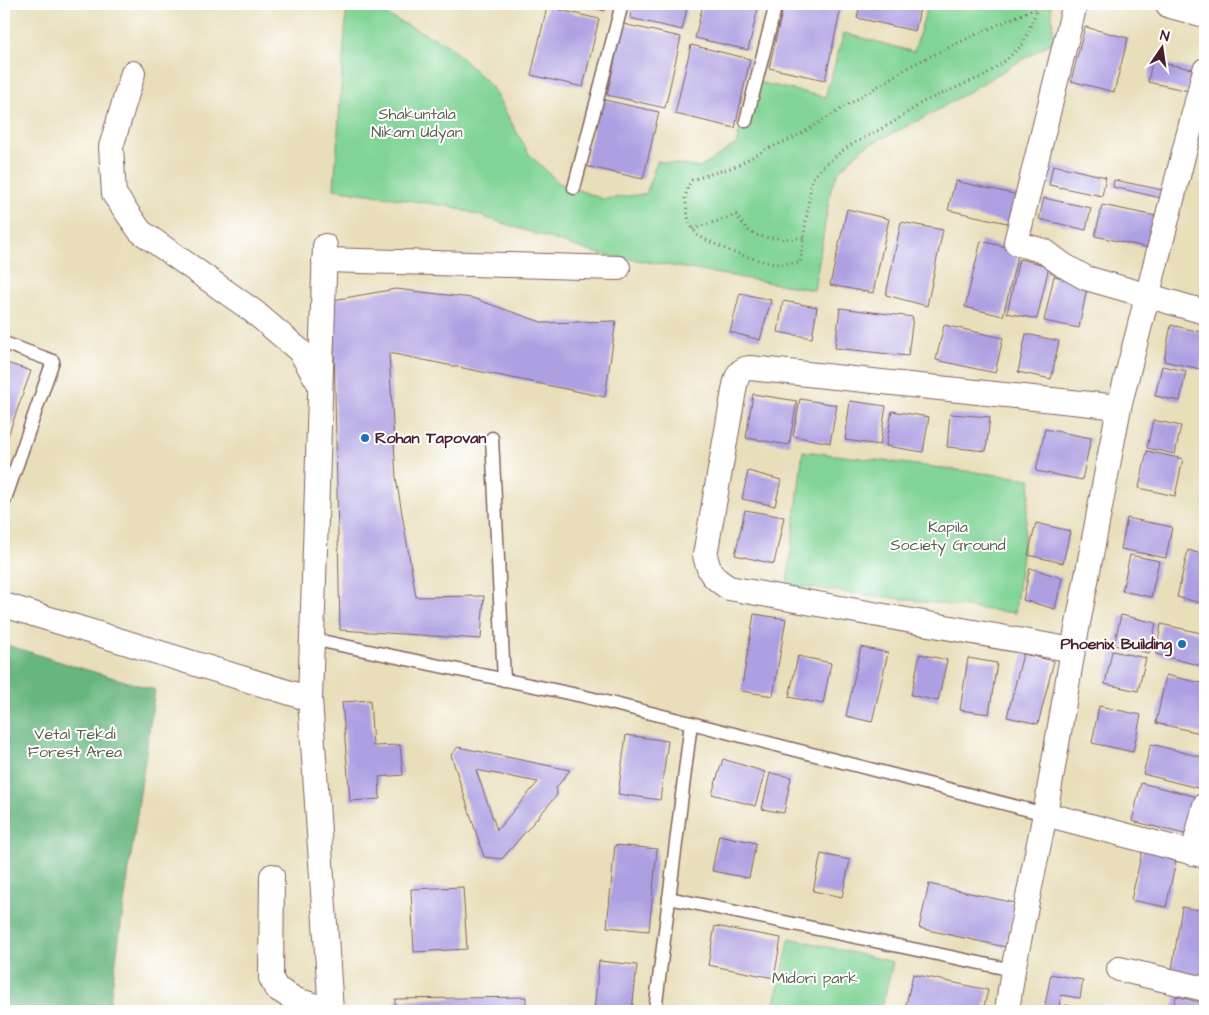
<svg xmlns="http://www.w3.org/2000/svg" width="1209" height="1015" viewBox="0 0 1209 1015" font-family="'Architects Daughter',sans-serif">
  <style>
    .green { fill: #81d496; stroke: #667a60 }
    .forest { fill: #68b67f; stroke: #596a55 }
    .building { fill: #ada0e2; fill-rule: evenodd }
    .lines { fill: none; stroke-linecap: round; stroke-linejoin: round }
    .service-casing { stroke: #81625d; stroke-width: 15 }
    .minor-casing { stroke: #81625d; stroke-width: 26 }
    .tertiary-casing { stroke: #81625d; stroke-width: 30 }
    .path { stroke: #81625d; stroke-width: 3; stroke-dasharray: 1 4; stroke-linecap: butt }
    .service { stroke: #fff; stroke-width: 12 }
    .minor { stroke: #fff; stroke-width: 24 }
    .tertiary { stroke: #fff; stroke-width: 28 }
    .poi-dot { fill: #1f6fb2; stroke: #fff; stroke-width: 2 }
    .labels { text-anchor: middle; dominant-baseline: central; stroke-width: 4; stroke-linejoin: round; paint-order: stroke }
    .park-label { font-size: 16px; fill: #5d5e50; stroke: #fff }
    .poi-label { font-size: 16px; font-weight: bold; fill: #4a1f2b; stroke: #fff; text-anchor: start }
  </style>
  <rect width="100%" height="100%" fill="#fff"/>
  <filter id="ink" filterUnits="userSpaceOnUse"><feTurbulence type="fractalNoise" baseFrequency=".02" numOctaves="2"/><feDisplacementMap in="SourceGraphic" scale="10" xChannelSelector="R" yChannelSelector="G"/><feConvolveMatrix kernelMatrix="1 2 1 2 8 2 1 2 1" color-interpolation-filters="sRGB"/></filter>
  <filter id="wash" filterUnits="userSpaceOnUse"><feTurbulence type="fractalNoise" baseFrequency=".0096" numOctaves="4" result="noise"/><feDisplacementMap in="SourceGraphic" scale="20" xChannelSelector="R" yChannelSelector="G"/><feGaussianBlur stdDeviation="1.12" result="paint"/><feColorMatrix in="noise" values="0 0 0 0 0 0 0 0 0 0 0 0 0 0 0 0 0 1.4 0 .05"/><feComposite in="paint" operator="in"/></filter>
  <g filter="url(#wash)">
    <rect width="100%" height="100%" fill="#e8deba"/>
    <g class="green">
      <path d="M347,4H364L448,45L491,86L529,154L559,183L603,199L646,194L657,161L700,168L736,144L753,81L825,97L844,33L914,52L928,4H1051L1054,41L924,118L864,147L839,171L831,188L814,290L595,253L453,207L334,189Z"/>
      <path d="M803,451L1031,479L1015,613L787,585Z"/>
      <path d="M790,938L893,962L881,1011H773Z"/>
    </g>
    <path class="forest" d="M4,644L67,664L155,690L110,1001L112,1011H4Z"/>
    <g id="blocks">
      <g class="building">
        <path d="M578,4H607L605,11Z"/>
        <path d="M633,4H688L682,30L630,18Z"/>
        <path d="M703,4H759L748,50L695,38Z"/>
        <path d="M784,4H821L841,8L825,80L769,68Z"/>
        <path d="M860,4H921L915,31L857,18Z"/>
        <path d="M547,7L599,19L583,87L531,75Z"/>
        <path d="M623,24L681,37L665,108L607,95Z"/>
        <path d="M1085,27L1128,38L1114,92L1071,81Z"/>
        <path d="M691,45L750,59L735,128L675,114Z"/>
        <path d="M1152,61L1197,70L1193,92L1148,82Z"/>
        <path d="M600,99L659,112L643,179L585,166Z"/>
        <path d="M1053,165L1106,177L1102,196L1049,185Z"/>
        <path d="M1114,180L1163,190L1161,198L1113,187Z"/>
        <path d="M955,181L1023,196L1016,225L948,210Z"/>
        <path d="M1044,198L1091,208L1086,230L1039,219Z"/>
        <path d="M1102,205L1156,216L1149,248L1095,236Z"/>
        <path d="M847,209L889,219L873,293L830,285Z"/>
        <path d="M901,222L943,230L927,306L886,295Z"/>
        <path d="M981,241L1019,250L1003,316L965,307Z"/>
        <path d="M1019,259L1049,266L1037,319L1007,313Z"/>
        <path d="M1054,276L1088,283L1079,328L1044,321Z"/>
        <path d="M396,289L472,298L544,323L616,321L605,397L389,353L396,478L416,597L484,596L481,639L340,630L333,300Z"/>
        <path d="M740,293L771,300L760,340L730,332Z"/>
        <path d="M783,301L817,307L812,338L778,332Z"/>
        <path d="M840,308L913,317L908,356L835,348Z"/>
        <path d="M944,325L1003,338L995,373L936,360Z"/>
        <path d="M1171,325L1205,333V346L1200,369L1164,361Z"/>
        <path d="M1026,334L1059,341L1051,379L1018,372Z"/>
        <path d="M4,362L31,371L4,447Z"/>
        <path d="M1162,366L1186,371L1180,401L1155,396Z"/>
        <path d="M753,394L797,401L789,445L746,438Z"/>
        <path d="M800,399L837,405L830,443L793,436Z"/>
        <path d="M850,401L886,406L880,445L845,440Z"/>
        <path d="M892,411L929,417L923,452L886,446Z"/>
        <path d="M950,414L990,417L986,451L947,447Z"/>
        <path d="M1153,420L1181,426L1175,454L1147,448Z"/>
        <path d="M1045,429L1091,438L1082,480L1036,471Z"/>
        <path d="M1147,451L1183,459L1175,496L1139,488Z"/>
        <path d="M748,471L781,480L775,506L742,499Z"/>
        <path d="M745,510L784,517L774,564L735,555Z"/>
        <path d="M1127,518L1172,527L1166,558L1121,549Z"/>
        <path d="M1036,523L1070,531L1063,563L1028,555Z"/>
        <path d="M1188,550L1205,555V604L1177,597Z"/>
        <path d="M1130,555L1159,561L1151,597L1122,591Z"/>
        <path d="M1030,568L1062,578L1055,609L1023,600Z"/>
        <path d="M754,614L786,619L773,696L741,691Z"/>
        <path d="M1121,615L1156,623L1149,653L1114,645Z"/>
        <path d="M1161,624L1205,634V667L1156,654Z"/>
        <path d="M861,647L888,653L872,722L846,716Z"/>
        <path d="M1112,651L1146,658L1138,691L1105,684Z"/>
        <path d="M920,654L947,660L938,701L911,695Z"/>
        <path d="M1023,654L1054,661L1038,724L1007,717Z"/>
        <path d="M798,656L831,663L823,704L789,697Z"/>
        <path d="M968,658L997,663L989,714L960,710Z"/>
        <path d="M1166,675L1205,684V734L1156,723Z"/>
        <path d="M370,700L373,746L400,745L403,775L379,777L380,799L350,801L342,702Z"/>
        <path d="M1099,706L1141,715L1133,752L1092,743Z"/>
        <path d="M626,735L668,741L660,800L618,794Z"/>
        <path d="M1151,744L1205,758V790L1143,774Z"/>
        <path d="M458,747L570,770L556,788L557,795L502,859L484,857L451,755ZM476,770L538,782L497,830Z"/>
        <path d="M723,759L765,772L755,806L712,794Z"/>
        <path d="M770,773L791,777L784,813L762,809Z"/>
        <path d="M1141,783L1198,797L1188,835L1132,821Z"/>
        <path d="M719,835L756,843L749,878L712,871Z"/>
        <path d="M615,845L657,849L649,931L607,927Z"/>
        <path d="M1143,848L1177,856L1166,907L1131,900Z"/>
        <path d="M821,854L850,860L842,897L813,891Z"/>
        <path d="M929,884L1015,903L1005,947L919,928Z"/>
        <path d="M463,887L467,949L414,952L411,889Z"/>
        <path d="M1182,907L1205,911V953L1201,981L1171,976Z"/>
        <path d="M715,926L781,938L774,978L708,965Z"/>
        <path d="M599,961L637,965L632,1011H594Z"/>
        <path d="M913,974L988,990L983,1011H915L905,1009Z"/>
        <path d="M1051,974L1083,980L1080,998L1061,995L1059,1008L1045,1005Z"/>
        <path d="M1176,996L1205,1004L1203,1011H1172Z"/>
        <path d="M526,997V1011H395V999Z"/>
        <path d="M1065,1005L1082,1008V1011H1064Z"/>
      </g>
    </g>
  </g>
  <g filter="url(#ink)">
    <use href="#blocks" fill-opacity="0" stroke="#81625d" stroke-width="1"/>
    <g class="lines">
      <defs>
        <g id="service">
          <path d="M746,121L776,4"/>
          <path d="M574,188L622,4"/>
          <path d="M4,343L53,361L4,502"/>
          <path d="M492,438L504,680"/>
          <path d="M312,639L582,696L691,723L1045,814"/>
          <path d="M669,898L1013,970"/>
          <path d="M655,1011L691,723"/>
        </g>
        <g id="minor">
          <path d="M1075,4L1016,242L1017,243L1026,246L1044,251L1063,265L1086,278L1205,312"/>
          <path d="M133,73L111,147L114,194L140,231L253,311L300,351L320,385"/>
          <path d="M325,246L310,699L331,1011"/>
          <path d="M324,260L618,268"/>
          <path d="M4,605L310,699"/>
          <path d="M1073,650L729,588C713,578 709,574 705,555L735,385C737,376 739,369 750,368L1119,407"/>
          <path d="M1045,814L1205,856"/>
          <path d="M1193,853L1205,805"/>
          <path d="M272,876L271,978L276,988L296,1000L331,1010"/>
          <path d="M1119,969L1205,989"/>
          <path d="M1007,1011L1013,970L1045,814L1073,650L1119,407L1205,70"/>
        </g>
        <path id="tertiary" d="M1170,4L1205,13"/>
      </defs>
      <use href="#service" class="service-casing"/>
      <use href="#minor" class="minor-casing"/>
      <use href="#tertiary" class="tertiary-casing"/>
      <g class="path">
        <path d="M1038,7L1023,44L1006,60L984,76L971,81L923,102L892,123L849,146L822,167L812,179L800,263L775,264L758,260L732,252L698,236L689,223L685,198L688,186L692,180L704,176L734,167L769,148L791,139L807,130L914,64L977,34L1038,7L1050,5"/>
        <path d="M693,229L736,215C740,220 744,226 749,231C761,241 789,238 804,238"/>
      </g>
      <use href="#service" class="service"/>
      <use href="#minor" class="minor"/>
      <use href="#tertiary" class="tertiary"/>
    </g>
  </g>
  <g class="poi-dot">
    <circle cx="365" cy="438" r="5"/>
    <circle cx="1182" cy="644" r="5"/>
  </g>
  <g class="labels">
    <g class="park-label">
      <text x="417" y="114">Shakuntala<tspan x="417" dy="18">Nikam Udyan</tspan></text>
      <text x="948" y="527">Kapila<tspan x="948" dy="18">Society Ground</tspan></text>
      <text x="75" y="734">Vetal Tekdi<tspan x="75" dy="18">Forest Area</tspan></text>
      <text x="815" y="978">Midori park</text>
    </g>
    <g class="poi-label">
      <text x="375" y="438">Rohan Tapovan</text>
      <text x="1172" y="644" text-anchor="end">Phoenix Building</text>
    </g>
  </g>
  <rect width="1209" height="1015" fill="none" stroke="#fff" stroke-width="20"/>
  <g transform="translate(1162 48) rotate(13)" stroke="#ffffff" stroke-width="4" paint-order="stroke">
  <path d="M0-4L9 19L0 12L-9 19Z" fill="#4a1f2b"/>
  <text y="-8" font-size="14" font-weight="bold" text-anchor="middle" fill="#4a1f2b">N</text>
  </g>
</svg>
